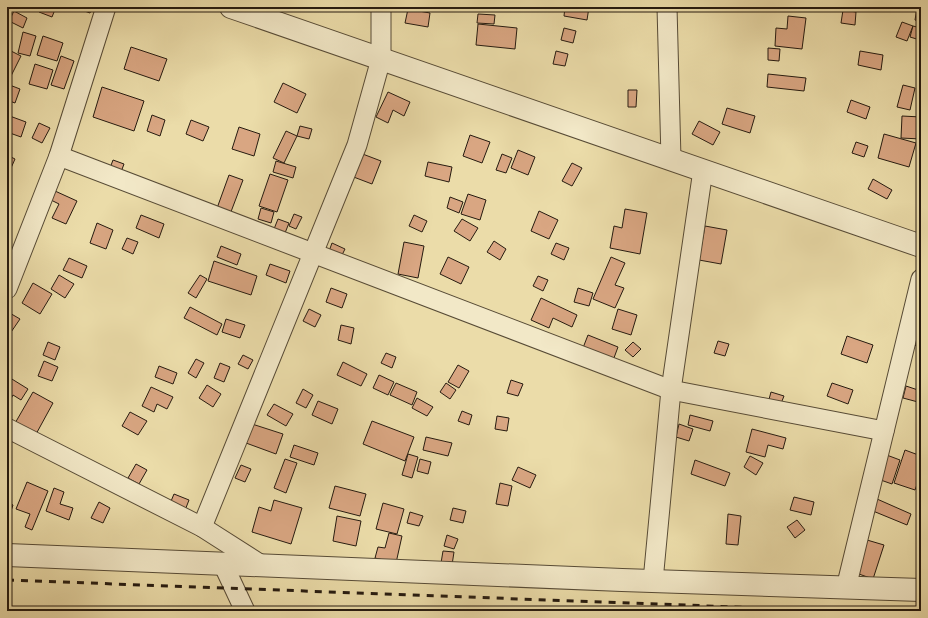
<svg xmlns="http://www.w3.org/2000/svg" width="928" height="618" viewBox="0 0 928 618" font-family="'Old Standard TT',serif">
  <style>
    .building { fill: #d9a682; stroke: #261b10 }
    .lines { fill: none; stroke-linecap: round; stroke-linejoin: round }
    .minor-casing { stroke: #574b36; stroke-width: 21 }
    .tertiary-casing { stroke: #574b36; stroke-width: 24 }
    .minor { stroke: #f2e8c7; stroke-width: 19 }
    .tertiary { stroke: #f2e8c7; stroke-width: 22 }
    .rail { stroke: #261b10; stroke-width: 3; stroke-dasharray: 7 7; stroke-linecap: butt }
  </style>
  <rect width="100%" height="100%" fill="#ebdca9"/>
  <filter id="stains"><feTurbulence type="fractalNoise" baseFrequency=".005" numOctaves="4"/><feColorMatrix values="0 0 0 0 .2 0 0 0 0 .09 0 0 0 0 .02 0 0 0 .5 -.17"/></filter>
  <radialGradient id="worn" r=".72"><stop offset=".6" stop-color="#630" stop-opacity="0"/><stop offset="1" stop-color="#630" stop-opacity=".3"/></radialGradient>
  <g class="building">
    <path d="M42,7H56L52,17L39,12Z"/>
    <path d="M80,7H92L90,13L79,9Z"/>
    <path d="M565,7H589L587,20L564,16Z"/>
    <path d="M917,8L921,9V22L915,20Z"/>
    <path d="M408,9L430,13L428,27L405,23Z"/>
    <path d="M843,10L856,12L855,25L841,23Z"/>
    <path d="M14,11L27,18L23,28L9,21Z"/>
    <path d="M478,14L495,15L494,24L477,23Z"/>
    <path d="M788,16L806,18L802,49L775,46L776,28L787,29Z"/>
    <path d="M902,22L913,26L907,41L896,37Z"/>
    <path d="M478,24L517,28L515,49L476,45Z"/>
    <path d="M913,26L921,28L920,40L910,37Z"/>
    <path d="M564,28L576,31L573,43L561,40Z"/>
    <path d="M23,32L36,36L30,56L18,53Z"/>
    <path d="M43,36L63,43L57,61L37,55Z"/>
    <path d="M131,47L167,59L159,81L124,69Z"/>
    <path d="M768,48L780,49L779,61L768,60Z"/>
    <path d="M7,49L21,56L10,78L7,77Z"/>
    <path d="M556,51L568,54L565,66L553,64Z"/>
    <path d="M860,51L883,55L881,70L858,65Z"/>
    <path d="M61,56L74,61L64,89L51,85Z"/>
    <path d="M35,64L53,70L47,89L29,84Z"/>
    <path d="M768,74L806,78L804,91L767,87Z"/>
    <path d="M283,83L306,94L297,113L274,102Z"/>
    <path d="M7,84L20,89L15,103L7,100Z"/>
    <path d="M903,85L915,88L910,110L897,107Z"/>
    <path d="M102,87L144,101L134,131L93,117Z"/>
    <path d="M628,90H637L636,107H628Z"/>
    <path d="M388,92L410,102L404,116L393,110L388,123L376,117Z"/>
    <path d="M851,100L870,107L866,119L847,112Z"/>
    <path d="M727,108L755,116L750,133L722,124Z"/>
    <path d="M7,115L26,122L21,137L7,132Z"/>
    <path d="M152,115L165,120L160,136L147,131Z"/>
    <path d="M902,116L921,117V139L901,138Z"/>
    <path d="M191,120L209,127L203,141L186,134Z"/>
    <path d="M699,121L720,132L713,145L692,134Z"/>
    <path d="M39,123L50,128L42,143L32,138Z"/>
    <path d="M300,126L312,129L309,139L297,136Z"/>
    <path d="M239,127L260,134L254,156L232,149Z"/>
    <path d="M286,131L297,136L284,163L273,158Z"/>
    <path d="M884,134L916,143L909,167L878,158Z"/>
    <path d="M470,135L490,142L482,163L463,156Z"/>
    <path d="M856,142L868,146L864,157L852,153Z"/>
    <path d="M518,150L535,157L528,175L511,168Z"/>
    <path d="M360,153L381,161L372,184L351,176Z"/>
    <path d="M502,154L512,158L506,173L496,170Z"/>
    <path d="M7,155L15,159L7,177Z"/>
    <path d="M113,160L124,164L121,172L110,168Z"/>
    <path d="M276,161L296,167L293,178L273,172Z"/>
    <path d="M428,162L452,167L449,182L425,176Z"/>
    <path d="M572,163L582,168L572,186L562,181Z"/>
    <path d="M270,174L288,180L277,212L259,206Z"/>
    <path d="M229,175L243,180L229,217L216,211Z"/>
    <path d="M873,179L892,190L887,199L868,189Z"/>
    <path d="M55,191L77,201L66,224L52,218L59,204L51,200Z"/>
    <path d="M468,194L486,200L480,220L461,214Z"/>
    <path d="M450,197L463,202L459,213L447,208Z"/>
    <path d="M261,208L274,212L271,223L258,219Z"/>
    <path d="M625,209L647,213L640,254L610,248L614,226L622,228Z"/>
    <path d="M539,211L558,220L549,239L531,231Z"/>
    <path d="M294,214L302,217L296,229L289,226Z"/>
    <path d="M141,215L164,224L159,238L136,228Z"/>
    <path d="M414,215L427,221L422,232L409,226Z"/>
    <path d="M278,219L289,223L285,233L274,229Z"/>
    <path d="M462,219L478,228L470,241L454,231Z"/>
    <path d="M97,223L113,230L106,249L90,243Z"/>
    <path d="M705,226L727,230L721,264L699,260Z"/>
    <path d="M127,238L138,242L133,254L122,249Z"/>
    <path d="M494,241L506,249L500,260L487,252Z"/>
    <path d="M404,242L424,246L418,278L398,274Z"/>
    <path d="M332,243L345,249L340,259L328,254Z"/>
    <path d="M556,243L569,248L564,260L551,254Z"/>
    <path d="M221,246L241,254L237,265L217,257Z"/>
    <path d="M448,257L469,267L461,284L440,274Z"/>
    <path d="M611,257L625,263L615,285L624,288L615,308L593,299Z"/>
    <path d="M69,258L87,266L82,278L63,270Z"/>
    <path d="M214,261L257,276L251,295L208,281Z"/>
    <path d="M270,264L290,271L286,283L266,275Z"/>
    <path d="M59,275L74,284L65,298L51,289Z"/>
    <path d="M200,275L207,279L196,298L188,293Z"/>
    <path d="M538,276L548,280L543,291L533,286Z"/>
    <path d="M33,283L52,294L40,314L22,303Z"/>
    <path d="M331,288L347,294L342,308L326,302Z"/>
    <path d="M578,288L593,293L589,306L574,302Z"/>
    <path d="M541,298L577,315L572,327L553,318L549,328L531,320Z"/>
    <path d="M190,307L222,324L217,335L184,318Z"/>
    <path d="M309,309L321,315L315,327L303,321Z"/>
    <path d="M618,309L637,315L631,335L612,329Z"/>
    <path d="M8,312L20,319L7,338V313Z"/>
    <path d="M226,319L245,325L240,338L222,332Z"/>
    <path d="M341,325L354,328L351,344L338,340Z"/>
    <path d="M914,332L921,335V347L910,344Z"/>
    <path d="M588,335L618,347L611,366L581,353Z"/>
    <path d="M847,336L873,345L867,363L841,354Z"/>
    <path d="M718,341L729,344L725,356L714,353Z"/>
    <path d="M48,342L60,347L55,360L43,355Z"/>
    <path d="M633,342L641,349L633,357L625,350Z"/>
    <path d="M386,353L396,357L392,368L381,363Z"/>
    <path d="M243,355L253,360L248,369L238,364Z"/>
    <path d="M196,359L204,363L196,378L188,373Z"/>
    <path d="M44,361L58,367L52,381L38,376Z"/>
    <path d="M343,362L367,374L361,386L337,375Z"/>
    <path d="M220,363L230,367L224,382L214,378Z"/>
    <path d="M458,365L469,371L459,388L448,382Z"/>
    <path d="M159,366L177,373L173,384L155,377Z"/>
    <path d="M379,375L394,382L388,395L373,388Z"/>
    <path d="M7,376L28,389L21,400L13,395L7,406Z"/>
    <path d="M511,380L523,384L518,396L507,393Z"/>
    <path d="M396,383L417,392L412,405L390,395Z"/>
    <path d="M446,383L456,390L450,399L440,392Z"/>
    <path d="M832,383L853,390L848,404L827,396Z"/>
    <path d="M207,385L221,394L213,407L199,398Z"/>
    <path d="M906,386L921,391L918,402L903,398Z"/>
    <path d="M151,387L173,397L167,409L157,404L154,412L142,406Z"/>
    <path d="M303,389L313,395L306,408L296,403Z"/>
    <path d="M33,392L53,403L35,436L14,425Z"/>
    <path d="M771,392L784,396L780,406L768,403Z"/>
    <path d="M417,398L433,407L427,416L412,408Z"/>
    <path d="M318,401L338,409L332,424L312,415Z"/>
    <path d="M274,404L293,414L286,426L267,415Z"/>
    <path d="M462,411L472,415L469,425L458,421Z"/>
    <path d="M130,412L147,421L138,435L122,426Z"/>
    <path d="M690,415L713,421L710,431L688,425Z"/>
    <path d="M497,416L509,418L507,431L495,429Z"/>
    <path d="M372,421L414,437L405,461L363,444Z"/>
    <path d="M252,424L283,434L276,454L246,443Z"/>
    <path d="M679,424L693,429L689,441L676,437Z"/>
    <path d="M752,429L786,438L783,449L768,445L765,457L746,452Z"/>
    <path d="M426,437L452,443L448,456L423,450Z"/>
    <path d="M294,445L318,453L314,465L290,457Z"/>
    <path d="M905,450L921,456V473L915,490L894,483Z"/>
    <path d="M408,454L418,457L412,478L402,475Z"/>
    <path d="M884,454L900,460L892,484L875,478Z"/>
    <path d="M750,456L763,463L756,475L744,467Z"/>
    <path d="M285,459L297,463L286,493L274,488Z"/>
    <path d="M420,459L431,462L428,474L417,471Z"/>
    <path d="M695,460L730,473L725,486L691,474Z"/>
    <path d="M136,464L147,470L139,484L128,478Z"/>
    <path d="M241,465L251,469L245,482L235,478Z"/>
    <path d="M518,467L536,475L530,488L512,480Z"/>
    <path d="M27,482L48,491L32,530L25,527L30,514L16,509Z"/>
    <path d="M500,483L512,486L508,506L496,504Z"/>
    <path d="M335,486L366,494L360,516L329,508Z"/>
    <path d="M54,488L64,492L60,504L73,508L69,520L46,511Z"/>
    <path d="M174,494L189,500L184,513L169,506Z"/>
    <path d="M794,497L814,502L811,515L790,510Z"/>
    <path d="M877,499L911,514L907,525L873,511Z"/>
    <path d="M274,500L302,508L291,544L252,532L259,507L271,511Z"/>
    <path d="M7,502L13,505L9,517H7Z"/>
    <path d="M99,502L110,508L103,523L91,518Z"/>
    <path d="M383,503L404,509L397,534L376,529Z"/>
    <path d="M453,508L466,511L463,523L450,520Z"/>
    <path d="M410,512L423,516L419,526L407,523Z"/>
    <path d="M728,514L741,516L738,545L726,544Z"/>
    <path d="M337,516L361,521L356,546L333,541Z"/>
    <path d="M797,520L805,530L795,538L787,527Z"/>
    <path d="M389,533L402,536L396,563L375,558L378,547L385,548Z"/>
    <path d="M447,535L458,539L454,549L444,546Z"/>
    <path d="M867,540L884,545L873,579L856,573Z"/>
    <path d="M443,551L454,552L452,565L441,563Z"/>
  </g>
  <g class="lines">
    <defs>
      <g id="minor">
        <path d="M667,7L671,159"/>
        <path d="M59,156L671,390L884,431"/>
        <path d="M7,289L59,156L106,7"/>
        <path d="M7,428L202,527L263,566"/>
        <path d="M202,527L357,145L381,59V7"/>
        <path d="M223,564L245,611"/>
        <path d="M653,581L671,390L703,170"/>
        <path d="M846,588L921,279"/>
      </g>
      <g id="tertiary">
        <path d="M231,7L921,246"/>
        <path d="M7,555L622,580L921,590"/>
      </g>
    </defs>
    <use href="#minor" class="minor-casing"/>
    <use href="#tertiary" class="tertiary-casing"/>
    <use href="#minor" class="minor"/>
    <use href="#tertiary" class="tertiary"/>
    <path class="rail" d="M7,580L845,611"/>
  </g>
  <rect width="928" height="618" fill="none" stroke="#ebdca9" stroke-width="24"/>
  <rect x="8" y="8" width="912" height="602" fill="none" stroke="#261b10" stroke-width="2"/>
  <rect x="12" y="12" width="904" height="594" fill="none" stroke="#261b10"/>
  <rect width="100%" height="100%" filter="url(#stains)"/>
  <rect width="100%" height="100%" fill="url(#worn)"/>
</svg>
